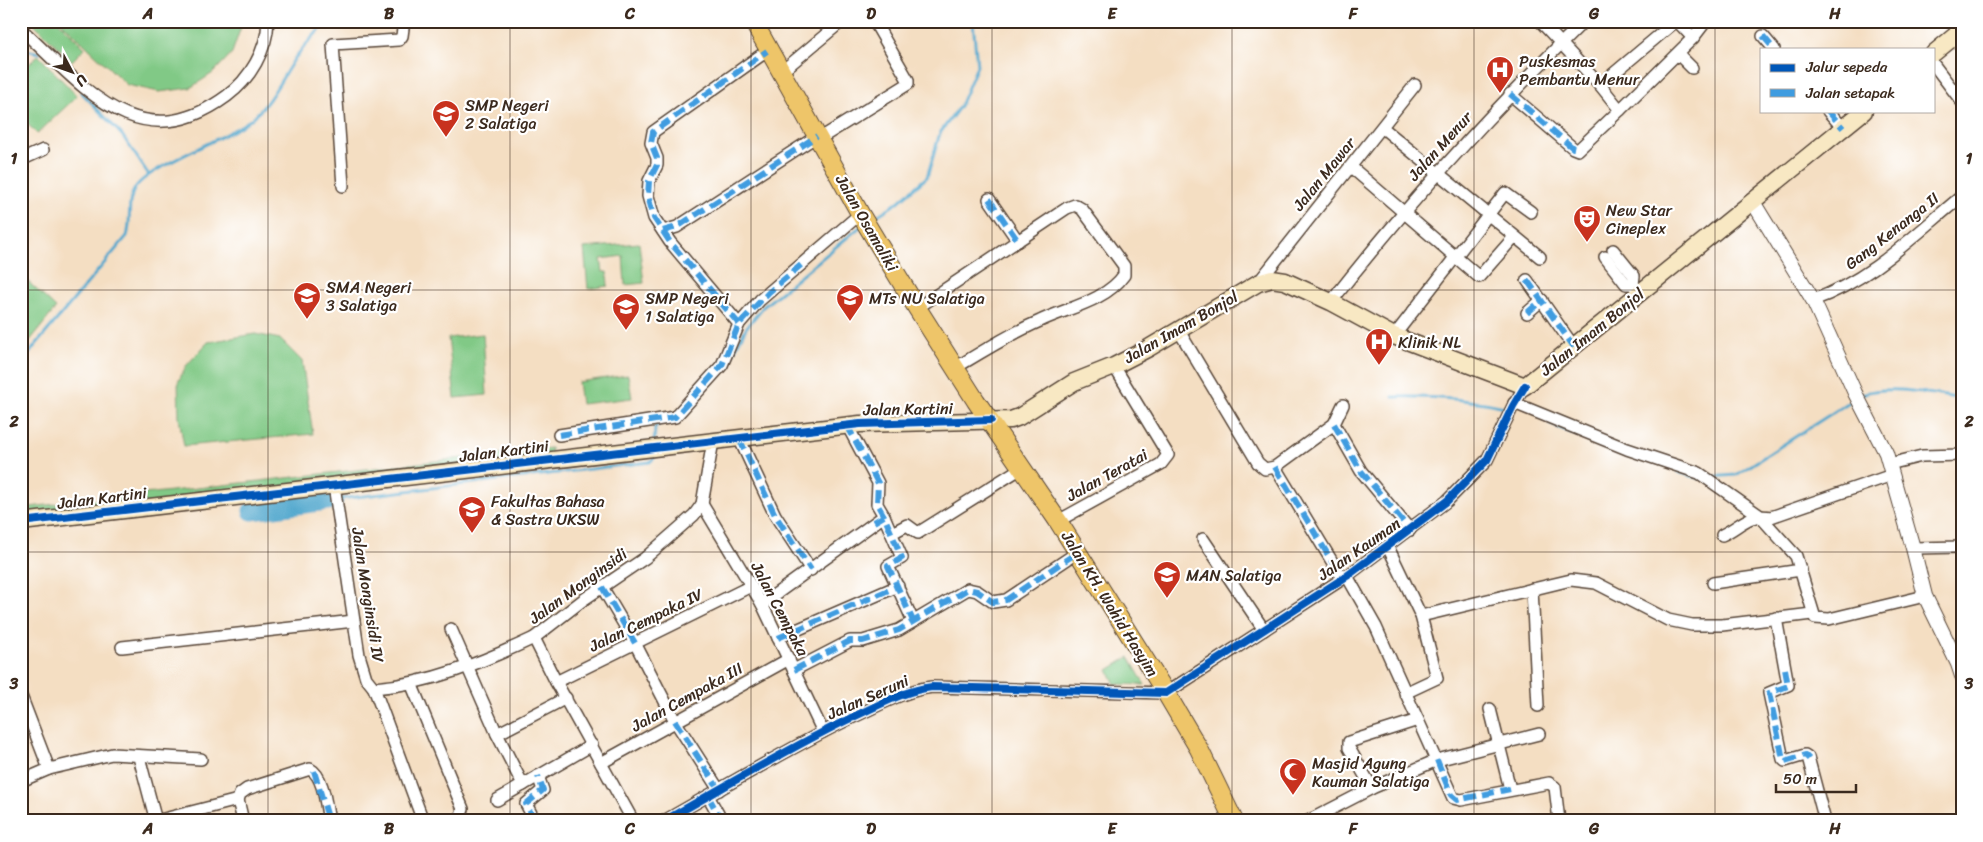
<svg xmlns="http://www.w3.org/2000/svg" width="1983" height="842" viewBox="0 0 1983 842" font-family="Sriracha,sans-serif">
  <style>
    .green { fill: #81c986; stroke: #5e7a52 }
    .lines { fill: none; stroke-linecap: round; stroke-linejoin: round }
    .stream { stroke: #51a7cd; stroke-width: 3 }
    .river { stroke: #51a7cd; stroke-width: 19 }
    .minor-casing { stroke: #574537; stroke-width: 14 }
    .tertiary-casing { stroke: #574537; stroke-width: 16 }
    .secondary-casing { stroke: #574537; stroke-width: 19 }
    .primary-casing { stroke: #574537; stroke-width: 20 }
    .minor { stroke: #fff; stroke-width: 11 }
    .tertiary { stroke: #fff; stroke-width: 14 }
    .secondary { stroke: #f8e8c3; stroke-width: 16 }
    .primary { stroke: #eec569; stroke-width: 18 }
    .quiet { stroke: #3f9ce0; stroke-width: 6; stroke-dasharray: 12 6; stroke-linecap: butt }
    .cycleway-casing { stroke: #fff; stroke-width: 11 }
    .cycleway { stroke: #0057b8; stroke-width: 8 }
    .grid { fill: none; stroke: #3b2a1e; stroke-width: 1; stroke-opacity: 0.55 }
    .labels { text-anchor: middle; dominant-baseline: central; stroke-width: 4.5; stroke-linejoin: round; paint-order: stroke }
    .poi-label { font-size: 16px; fill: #3b2a1e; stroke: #fff; text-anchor: start }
    .street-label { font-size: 16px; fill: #3b2a1e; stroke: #fff }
    .neatline { fill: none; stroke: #3b2a1e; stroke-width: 2 }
    .grid-label { font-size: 16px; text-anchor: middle; font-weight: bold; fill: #3b2a1e }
  </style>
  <rect width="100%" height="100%" fill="#fff"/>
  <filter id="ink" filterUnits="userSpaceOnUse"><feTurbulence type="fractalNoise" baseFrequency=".02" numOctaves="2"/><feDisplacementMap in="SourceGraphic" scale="10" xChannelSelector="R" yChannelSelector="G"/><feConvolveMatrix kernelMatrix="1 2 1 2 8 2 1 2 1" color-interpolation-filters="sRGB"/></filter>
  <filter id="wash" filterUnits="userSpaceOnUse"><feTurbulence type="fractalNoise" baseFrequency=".0096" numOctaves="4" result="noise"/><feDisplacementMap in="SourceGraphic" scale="20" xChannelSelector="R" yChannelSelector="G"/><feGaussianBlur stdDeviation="1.12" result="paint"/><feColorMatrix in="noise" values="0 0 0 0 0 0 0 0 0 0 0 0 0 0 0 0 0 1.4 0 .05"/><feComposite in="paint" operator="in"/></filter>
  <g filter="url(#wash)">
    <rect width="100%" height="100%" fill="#f4dec2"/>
    <g class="green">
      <path d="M37,21H58L85,48L72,61L34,24Z"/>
      <path d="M60,21H243L232,53L213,73L190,88L159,92L127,85Z"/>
      <path d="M38,55L77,96L37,134L21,117V72Z"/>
      <path d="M639,243L644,283L625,285L623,256L601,259L603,272H607L608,286L588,289L584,248Z"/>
      <path d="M21,275L56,308L21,352Z"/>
      <path d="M255,334L280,339L302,361L313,434L184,446L179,418L178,382L186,366L208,342Z"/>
      <path d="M483,334L487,395L455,398L448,338Z"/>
      <path d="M628,375L632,398L581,404L578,382Z"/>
      <path d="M551,448V456L21,518V508Z"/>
      <path d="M1129,657L1145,685L1115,684L1108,670Z"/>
    </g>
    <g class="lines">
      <g class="stream">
        <path d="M21,49L40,53"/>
        <path d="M81,92L122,135L149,175"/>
        <path d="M869,221L897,203L927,177L940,133L960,106L977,66L973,21"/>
        <path d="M732,355L746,328L763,307L860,227"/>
        <path d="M21,380L25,360L34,347L127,236C132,220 126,202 135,188C148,167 225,139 250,120C270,104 281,79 295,58C305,45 316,33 328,21"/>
        <path d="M1861,394C1893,384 1929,394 1962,399"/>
        <path d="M1393,397C1433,396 1470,399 1509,408"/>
        <path d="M1550,424L1602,445"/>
        <path d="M654,443L655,427L659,424"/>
        <path d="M1678,472L1699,478"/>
        <path d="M1710,477L1736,475L1854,399"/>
        <path d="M339,499L650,462L654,458V454"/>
      </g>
      <path class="river" d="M252,511L334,500"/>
    </g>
  </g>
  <g filter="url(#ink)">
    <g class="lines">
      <defs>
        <g id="minor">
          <path d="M1677,21L1693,38L1706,21"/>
          <path d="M1951,21L1960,31"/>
          <path d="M21,29C84,87 139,161 227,96C250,79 267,50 268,21"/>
          <path d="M1763,36L1774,49"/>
          <path d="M1678,54L1692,68"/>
          <path d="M1934,65L1962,102"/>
          <path d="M780,73L842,21"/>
          <path d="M1600,85L1676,21"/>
          <path d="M1510,94L1573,148L1578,150L1620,110L1600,85L1540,21"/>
          <path d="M1620,110L1693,38"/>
          <path d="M1828,111L1843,128"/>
          <path d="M1383,128L1540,257"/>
          <path d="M819,139L908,84V80L874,21"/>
          <path d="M21,160L43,150"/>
          <path d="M1351,167L1479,277L1514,237"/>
          <path d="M343,186L333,44L399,40L402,36L404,21"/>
          <path d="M989,199L1018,241"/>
          <path d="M663,231L677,227L817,136"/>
          <path d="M1613,250L1634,276L1633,284L1640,293"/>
          <path d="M1605,257L1626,284H1633"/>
          <path d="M1527,280L1574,347"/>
          <path d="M1258,283L1415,85"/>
          <path d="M1813,300C1871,280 1914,235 1962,196"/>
          <path d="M1331,302C1409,202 1493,110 1584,21"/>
          <path d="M917,308L1067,208L1075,205L1082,209L1124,266V275C1106,301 1067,308 1040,321C1010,334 983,351 955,368"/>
          <path d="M1527,313L1542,300"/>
          <path d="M739,324L670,242L654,218L648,196L649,181L657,165V158L651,143L653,132L767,51"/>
          <path d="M1179,331L1258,463L1265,469L1275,467L1334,424L1343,405"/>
          <path d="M1394,336L1505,193L1531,212"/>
          <path d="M1514,403L1627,449L1699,473L1759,515L1796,556L1815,618L1829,619L1925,596"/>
          <path d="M1334,424L1361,471L1410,530"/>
          <path d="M847,425L878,483L877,504L884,516"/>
          <path d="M559,435L675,417L722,365L739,324L760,300L860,214"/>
          <path d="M739,438L775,515L811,570"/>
          <path d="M1889,464L1922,456L1962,455"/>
          <path d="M1275,467L1342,578"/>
          <path d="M334,485L359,655L366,678L374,688C430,684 483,662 534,638"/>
          <path d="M702,504L762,604L823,732"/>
          <path d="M1058,521L1161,464L1168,455L1114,366"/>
          <path d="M892,533L907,525L918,533L1023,467"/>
          <path d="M1722,535C1741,526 1748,513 1771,517L1892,475"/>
          <path d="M1203,539L1264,630"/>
          <path d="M1388,547L1421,616L1571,580L1596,583L1668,620L1692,625H1722L1812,614"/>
          <path d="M1913,548L1962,547"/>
          <path d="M1347,576L1376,627L1453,798L1461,800L1549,783L1555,787L1559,821"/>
          <path d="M1713,583L1801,570"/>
          <path d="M602,587L635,643L675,721L719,790"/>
          <path d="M1532,589L1538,706"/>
          <path d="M762,604L884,516L902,558L888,566L913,621"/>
          <path d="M1776,618L1788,685L1769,693L1783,759L1785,761L1805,755L1808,757L1825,821"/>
          <path d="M451,629L497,734L523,785"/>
          <path d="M778,638L898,586"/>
          <path d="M122,647L354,621"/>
          <path d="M794,670L850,641H863L899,630L968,589L977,591L993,602L1006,600L1078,552"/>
          <path d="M556,682L751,586"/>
          <path d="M411,683L463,809L459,821"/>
          <path d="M374,688L423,821"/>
          <path d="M1405,693L1437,678L1421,616"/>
          <path d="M21,696L49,769L21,781"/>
          <path d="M1490,709L1510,789"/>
          <path d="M497,734L566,698"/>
          <path d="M139,757L156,821L238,800L240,794L247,789L310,769C324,776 326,807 329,821"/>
          <path d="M601,763L789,659"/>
          <path d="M49,769L112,754L201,759"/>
          <path d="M1372,788L1349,748V742L1418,720"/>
          <path d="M708,796L722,821"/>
          <path d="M238,800L243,821"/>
          <path d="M497,800L592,745"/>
          <path d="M21,810L25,821"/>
          <path d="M535,821L526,804L543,790L538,776"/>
          <path d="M633,821L556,682L534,638L583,600L645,558L694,515L702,504L713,441"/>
          <path d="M664,821C726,786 787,749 851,718C878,706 902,691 932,687L1166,693L1347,576L1447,501L1487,460L1513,406L1525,386"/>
          <path d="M1308,821L1372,788L1437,760L1539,734"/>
        </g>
        <path id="tertiary" d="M1753,202L1813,300L1855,393L1886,453L1913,548L1925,596L1958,664L1962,676"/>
        <g id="secondary">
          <path d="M1934,53L1962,30"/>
          <path d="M21,522L860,424L1011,420L1019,417L1074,382L1114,366L1147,349L1258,283L1272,279L1285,281L1331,302L1394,336L1525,386L1864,111"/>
        </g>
        <path id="primary" d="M753,21L862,217L917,308L976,401L1058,521L1166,693L1199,749L1234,821"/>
      </defs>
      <use href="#minor" class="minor-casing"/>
      <use href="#tertiary" class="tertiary-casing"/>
      <use href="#secondary" class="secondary-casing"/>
      <use href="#primary" class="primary-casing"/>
      <use href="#minor" class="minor"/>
      <use href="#tertiary" class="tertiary"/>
      <use href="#secondary" class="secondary"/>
      <use href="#primary" class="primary"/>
      <g class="quiet">
        <path d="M1763,36L1774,49"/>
        <path d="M1510,94L1573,148L1580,149"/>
        <path d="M1828,111L1843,128"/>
        <path d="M989,199L1018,241"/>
        <path d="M663,231L677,227L817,136"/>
        <path d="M1527,280L1574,347"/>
        <path d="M1527,313L1542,300"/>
        <path d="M739,324L670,242L654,218L648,196L649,181L657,165V158L651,143L653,132L767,51"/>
        <path d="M1334,424L1361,471L1410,530"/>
        <path d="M847,425L878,483L877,504L884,516"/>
        <path d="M559,435L675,417L722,365L739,324L769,292L801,265"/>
        <path d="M739,438L775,515L811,570"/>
        <path d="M1275,467L1342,578"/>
        <path d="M874,522L884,516L902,558L888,566L913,621"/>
        <path d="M602,587L635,643"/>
        <path d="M778,638L898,586"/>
        <path d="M1785,669L1788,686L1769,693L1783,759L1785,761L1805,755L1809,759"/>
        <path d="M794,670L850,641H863L899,630L968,589L977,591L993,602L1006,600L1078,552"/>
        <path d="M675,721L719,790"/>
        <path d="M1437,760L1451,795L1457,800L1510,789"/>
        <path d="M314,771L329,821"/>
        <path d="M708,796L722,821"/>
        <path d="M21,810L25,821"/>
        <path d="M535,821L526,804L543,790L538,776"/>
      </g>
      <defs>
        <g id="cycleway">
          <path d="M21,522L860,424L991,420"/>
          <path d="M664,821C726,786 787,749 851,718C878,706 902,691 932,687L1166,693L1347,576L1447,501L1487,460L1513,406L1525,386"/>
        </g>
      </defs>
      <use href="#cycleway" class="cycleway-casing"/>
      <use href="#cycleway" class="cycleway"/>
    </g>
  </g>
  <path class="grid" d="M268,21V821M510,21V821M751,21V821M992,21V821M1232,21V821M1474,21V821M1715,21V821M21,290H1962M21,552H1962"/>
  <defs>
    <symbol id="hospital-pin" viewBox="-11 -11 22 30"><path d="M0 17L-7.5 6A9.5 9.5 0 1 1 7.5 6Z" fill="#c8321e" stroke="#fff"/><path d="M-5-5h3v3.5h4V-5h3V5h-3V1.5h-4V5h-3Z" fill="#fff"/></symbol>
    <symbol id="school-pin" viewBox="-11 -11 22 30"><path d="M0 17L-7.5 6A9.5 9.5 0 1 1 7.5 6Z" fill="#c8321e" stroke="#fff"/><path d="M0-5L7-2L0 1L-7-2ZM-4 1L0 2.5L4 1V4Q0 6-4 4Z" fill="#fff"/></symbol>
    <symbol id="theatre-pin" viewBox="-11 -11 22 30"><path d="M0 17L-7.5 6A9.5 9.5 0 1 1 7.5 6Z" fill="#c8321e" stroke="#fff"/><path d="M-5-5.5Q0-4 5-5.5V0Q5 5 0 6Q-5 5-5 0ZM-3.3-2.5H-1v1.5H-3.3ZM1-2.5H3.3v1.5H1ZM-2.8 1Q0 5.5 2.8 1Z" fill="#fff"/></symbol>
    <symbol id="university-pin" viewBox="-11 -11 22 30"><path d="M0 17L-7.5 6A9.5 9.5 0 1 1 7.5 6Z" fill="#c8321e" stroke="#fff"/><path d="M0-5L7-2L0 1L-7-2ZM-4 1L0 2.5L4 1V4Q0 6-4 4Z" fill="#fff"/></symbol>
    <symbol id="mosque-pin" viewBox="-11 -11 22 30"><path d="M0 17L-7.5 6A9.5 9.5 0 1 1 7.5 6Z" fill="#c8321e" stroke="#fff"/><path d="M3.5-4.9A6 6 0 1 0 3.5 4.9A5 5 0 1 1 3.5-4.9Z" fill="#fff"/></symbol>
  </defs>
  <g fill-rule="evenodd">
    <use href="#hospital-pin" x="1484" y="54" width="32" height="43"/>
    <use href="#school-pin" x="430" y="98" width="32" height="43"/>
    <use href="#theatre-pin" x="1571" y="203" width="32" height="43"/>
    <use href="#school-pin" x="291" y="280" width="32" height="43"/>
    <use href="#school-pin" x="834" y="282" width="32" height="43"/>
    <use href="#school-pin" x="610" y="291" width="32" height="43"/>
    <use href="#hospital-pin" x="1363" y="326" width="32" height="43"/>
    <use href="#university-pin" x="456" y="494" width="32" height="43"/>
    <use href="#school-pin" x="1151" y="559" width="32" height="43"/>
    <use href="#mosque-pin" x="1277" y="756" width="32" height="43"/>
  </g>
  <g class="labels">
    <g class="poi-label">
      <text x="1519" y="61">Puskesmas<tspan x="1519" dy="18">Pembantu Menur</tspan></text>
      <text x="465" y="105">SMP Negeri<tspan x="465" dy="18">2 Salatiga</tspan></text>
      <text x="1606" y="210">New Star<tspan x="1606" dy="18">Cineplex</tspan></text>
      <text x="326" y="287">SMA Negeri<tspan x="326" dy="18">3 Salatiga</tspan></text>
      <text x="645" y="298">SMP Negeri<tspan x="645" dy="18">1 Salatiga</tspan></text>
      <text x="869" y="298">MTs NU Salatiga</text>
      <text x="1398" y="342">Klinik NL</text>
      <text x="491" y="501">Fakultas Bahasa<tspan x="491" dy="18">&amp; Sastra UKSW</tspan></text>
      <text x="1186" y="575">MAN Salatiga</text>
      <text x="1312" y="763">Masjid Agung<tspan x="1312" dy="18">Kauman Salatiga</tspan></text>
    </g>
    <g class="street-label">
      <text transform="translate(1440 146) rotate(-48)">Jalan Menur</text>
      <text transform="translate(1324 174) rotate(-51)">Jalan Mawar</text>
      <text transform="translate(867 223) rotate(60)">Jalan Osamaliki</text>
      <text transform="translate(1892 231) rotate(-38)">Gang Kenanga II</text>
      <text transform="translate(1181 327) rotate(-30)">Jalan Imam Bonjol</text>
      <text transform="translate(1592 332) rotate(-39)">Jalan Imam Bonjol</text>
      <text transform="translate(908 409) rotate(-1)">Jalan Kartini</text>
      <text transform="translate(504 451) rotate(-7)">Jalan Kartini</text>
      <text transform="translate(1107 475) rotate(-29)">Jalan Teratai</text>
      <text transform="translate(102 498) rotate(-7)">Jalan Kartini</text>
      <text transform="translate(1359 549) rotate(-35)">Jalan Kauman</text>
      <text transform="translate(578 586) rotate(-36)">Jalan Monginsidi</text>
      <text transform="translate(368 595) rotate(81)">Jalan Monginsidi IV</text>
      <text transform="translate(1110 604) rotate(58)">Jalan KH. Wahid Hasyim</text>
      <text transform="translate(780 609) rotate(62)">Jalan Cempaka</text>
      <text transform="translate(646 620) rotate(-26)">Jalan Cempaka IV</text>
      <text transform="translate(687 697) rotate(-29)">Jalan Cempaka III</text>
      <text transform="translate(868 697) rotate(-24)">Jalan Seruni</text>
    </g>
  </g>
  <rect width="1983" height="842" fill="none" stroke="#fff" stroke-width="55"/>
  <rect x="1760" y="48" width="175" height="65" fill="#ffffff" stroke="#b1aaa5"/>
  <rect x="1770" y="64" width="25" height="8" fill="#0057b8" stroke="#b1aaa5"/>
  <text x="1806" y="72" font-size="15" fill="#3b2a1e">Jalur sepeda</text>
  <rect x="1770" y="89" width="25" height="8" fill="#3f9ce0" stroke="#b1aaa5"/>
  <text x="1806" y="98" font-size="15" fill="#3b2a1e">Jalan setapak</text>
  <g transform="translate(72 72) rotate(131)" stroke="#ffffff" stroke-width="4" paint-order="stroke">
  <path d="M0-4L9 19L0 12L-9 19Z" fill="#3b2a1e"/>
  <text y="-8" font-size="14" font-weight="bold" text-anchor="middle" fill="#3b2a1e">U</text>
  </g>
  <path d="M1776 784v8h80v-8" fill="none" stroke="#3b2a1e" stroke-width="2.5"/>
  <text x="1783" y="784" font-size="15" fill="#3b2a1e" stroke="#ffffff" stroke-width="4" paint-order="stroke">50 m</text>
  <rect x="28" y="28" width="1928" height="786" class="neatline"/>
  <g class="grid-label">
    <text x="148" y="19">A</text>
    <text x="389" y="19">B</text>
    <text x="630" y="19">C</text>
    <text x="871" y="19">D</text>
    <text x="1112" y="19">E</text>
    <text x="1353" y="19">F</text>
    <text x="1594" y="19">G</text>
    <text x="1835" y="19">H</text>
    <text x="14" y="164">1</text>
    <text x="1969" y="164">1</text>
    <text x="14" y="427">2</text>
    <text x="1969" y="427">2</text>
    <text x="14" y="689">3</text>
    <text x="1969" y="689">3</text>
    <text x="148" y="834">A</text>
    <text x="389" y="834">B</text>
    <text x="630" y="834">C</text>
    <text x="871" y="834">D</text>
    <text x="1112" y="834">E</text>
    <text x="1353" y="834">F</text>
    <text x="1594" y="834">G</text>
    <text x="1835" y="834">H</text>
  </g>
</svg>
